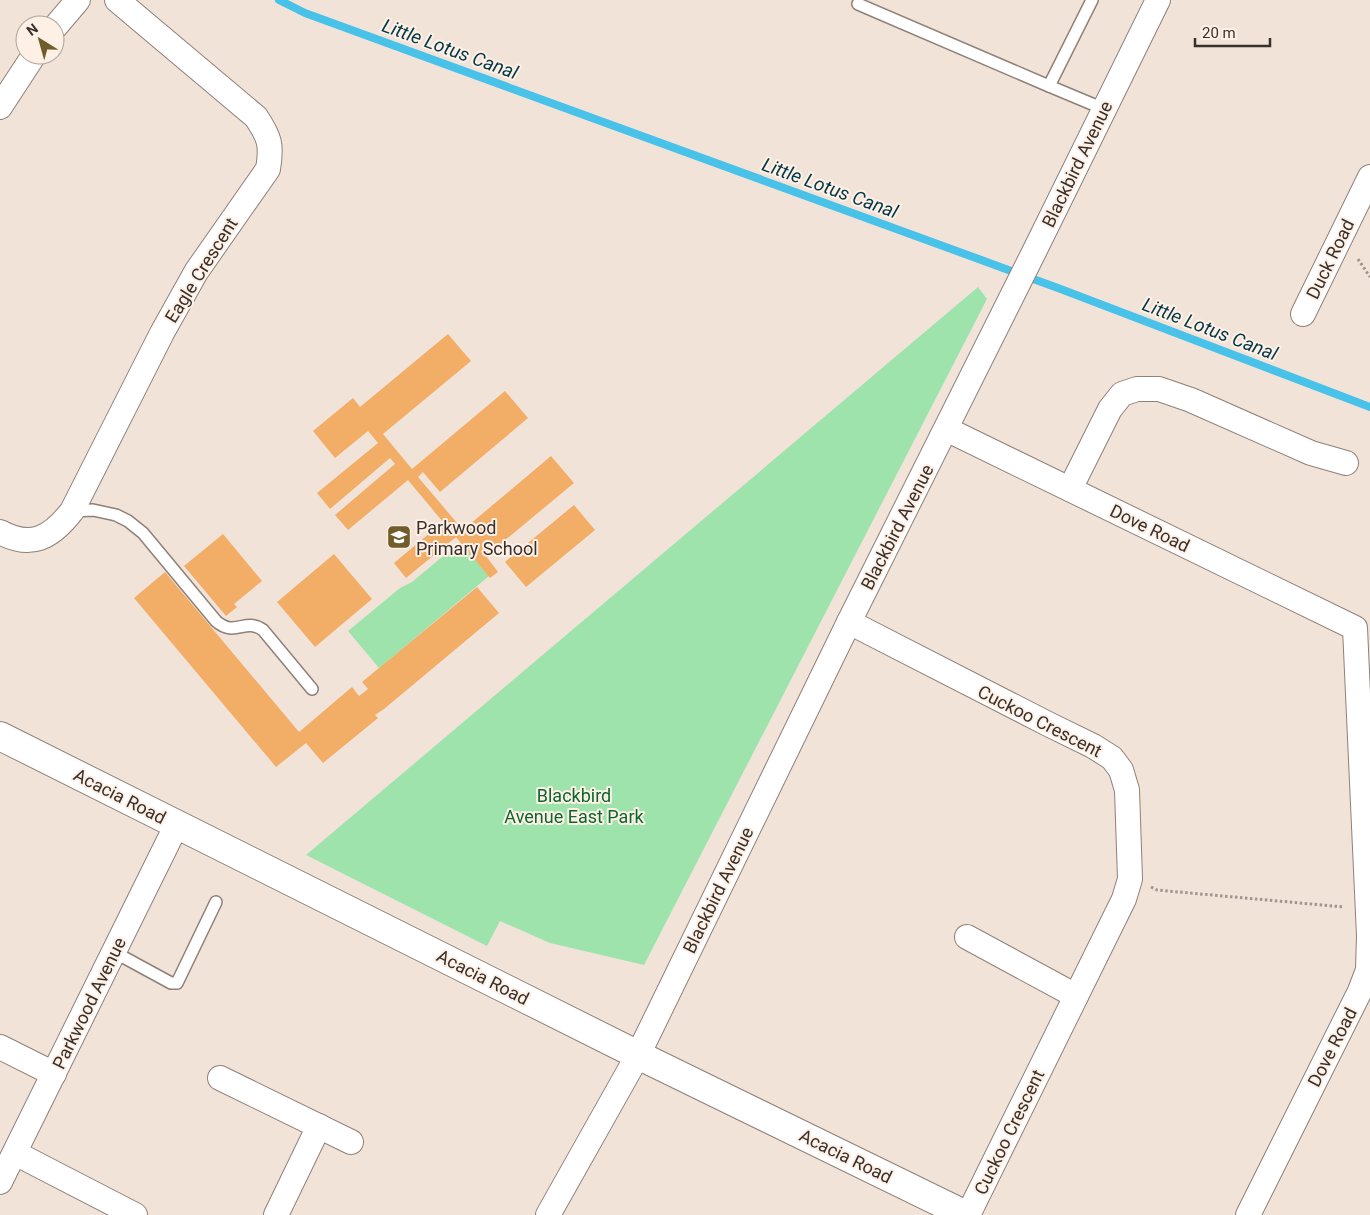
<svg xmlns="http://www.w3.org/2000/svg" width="1370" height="1215" viewBox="0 0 1370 1215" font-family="Roboto,sans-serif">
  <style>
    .green { fill: #9ee3ac }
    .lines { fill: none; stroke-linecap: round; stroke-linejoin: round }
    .stream { stroke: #48c2e9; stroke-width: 8 }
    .building { fill: #f2ad67 }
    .lane-casing { stroke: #8e8178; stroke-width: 14 }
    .street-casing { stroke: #8e8178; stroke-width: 26 }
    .secondary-casing { stroke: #8e8178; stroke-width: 30 }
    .path { stroke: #a0958e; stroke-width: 3; stroke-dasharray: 2.5 2.5; stroke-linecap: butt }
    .lane { stroke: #fff; stroke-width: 11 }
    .street { stroke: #fff; stroke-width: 24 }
    .secondary { stroke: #fff; stroke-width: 28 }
    .labels { text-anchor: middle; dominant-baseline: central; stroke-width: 4; stroke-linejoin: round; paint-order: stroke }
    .street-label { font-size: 18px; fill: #37312d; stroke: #fff0e6 }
    .poi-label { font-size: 18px; fill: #37312d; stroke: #fff0e6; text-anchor: start }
    .park-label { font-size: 18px; fill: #0a672f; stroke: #fff0e6 }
    .water-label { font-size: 19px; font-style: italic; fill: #003949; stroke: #fff0e6 }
  </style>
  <rect width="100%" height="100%" fill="#f2e3d9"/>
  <g class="green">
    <path d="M978,287L987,299L644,965L550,943L500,921L487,946L306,855Z"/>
    <path d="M460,542L489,576L379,668L348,631L400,588L412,582Z"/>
  </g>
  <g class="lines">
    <path class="stream" d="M279,0L305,13L1058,288L1370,407"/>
  </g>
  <g class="building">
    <path d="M448,334L471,361L383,434L412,469L505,391L528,418L440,492L423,472L418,477L463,530L551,456L574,483L486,556L498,572L490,578L456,537L406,578L394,563L443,522L408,480L348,530L335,515L395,464L390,458L330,509L317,493L378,443L368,431L335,458L313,431L353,398L360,407Z"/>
    <path d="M574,505L595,530L526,587L505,562Z"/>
    <path d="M223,534L262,581L234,604L237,607L226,616L184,566Z"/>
    <path d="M334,554L372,599L315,647L277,602Z"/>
    <path d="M165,572L299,732L352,687L359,696L368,689L362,682L477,587L499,613L384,709L375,715L378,718L323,763L306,743L276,767L134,598Z"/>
  </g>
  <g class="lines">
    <defs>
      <g id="lane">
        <path d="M1092,0L1049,86L1104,109"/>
        <path d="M858,4L1049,86"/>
        <path d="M72,511L93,510L116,515L128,521L143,533L216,621C235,638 245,617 263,630L312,689"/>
        <path d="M114,952L171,983H177L216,902"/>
      </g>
      <g id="street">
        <path d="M55,27L78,0"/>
        <path d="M0,107L34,55"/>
        <path d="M1303,314L1370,177"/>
        <path d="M946,429L1355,628L1369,936L1368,970L1360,991L1248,1215"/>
        <path d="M1070,489L1110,409L1122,394L1137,389H1159L1191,400L1311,453L1346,463"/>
        <path d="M0,532C31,549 51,538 72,511L162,333L196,272L268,169C272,145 270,138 256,117L117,0"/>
        <path d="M849,622L1048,724L1093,746L1112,758L1121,770L1127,790L1130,879L1124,899L968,1215"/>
        <path d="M967,937L1076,996"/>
        <path d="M0,1047L54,1074"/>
        <path d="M220,1078L351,1142"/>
        <path d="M15,1153L135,1215"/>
        <path d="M0,1182L177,824"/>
        <path d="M276,1215L319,1126"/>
        <path d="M548,1215L638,1055L849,622L1035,250L1158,0"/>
      </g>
      <path id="secondary" d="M0,736L638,1055L966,1215"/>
    </defs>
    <use href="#lane" class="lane-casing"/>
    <use href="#street" class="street-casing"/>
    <use href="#secondary" class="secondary-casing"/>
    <g class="path">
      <path d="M1358,259L1370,277"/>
      <path d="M1151,887L1157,890L1344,907"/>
    </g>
    <use href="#lane" class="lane"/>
    <use href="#street" class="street"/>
    <use href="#secondary" class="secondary"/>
  </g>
  <defs>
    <symbol id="school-square" viewBox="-11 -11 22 22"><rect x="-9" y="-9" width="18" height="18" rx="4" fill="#705d2b" stroke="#fff0e6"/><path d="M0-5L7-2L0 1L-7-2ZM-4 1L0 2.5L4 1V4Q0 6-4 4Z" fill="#fff"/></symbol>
  </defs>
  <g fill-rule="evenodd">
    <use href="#school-square" x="385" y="523" width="28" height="28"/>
  </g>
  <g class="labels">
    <g class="street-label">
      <text transform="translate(1077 164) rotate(-64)">Blackbird Avenue</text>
      <text transform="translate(1330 259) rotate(-64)">Duck Road</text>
      <text transform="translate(201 270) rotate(-58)">Eagle Crescent</text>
      <text transform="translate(897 527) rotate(-63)">Blackbird Avenue</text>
      <text transform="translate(1150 528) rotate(26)">Dove Road</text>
      <text transform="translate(1040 721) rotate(27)">Cuckoo Crescent</text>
      <text transform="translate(120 796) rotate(27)">Acacia Road</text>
      <text transform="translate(718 890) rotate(-64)">Blackbird Avenue</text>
      <text transform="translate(483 977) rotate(27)">Acacia Road</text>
      <text transform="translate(89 1003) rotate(-64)">Parkwood Avenue</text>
      <text transform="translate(1332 1047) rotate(-63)">Dove Road</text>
      <text transform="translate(1009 1132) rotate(-64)">Cuckoo Crescent</text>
      <text transform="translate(846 1156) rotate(26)">Acacia Road</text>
    </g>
    <g class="poi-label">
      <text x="416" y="527">Parkwood<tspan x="416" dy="21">Primary School</tspan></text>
    </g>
    <g class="park-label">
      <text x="574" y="795">Blackbird<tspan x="574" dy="21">Avenue East Park</tspan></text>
    </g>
    <g class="water-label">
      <text transform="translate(450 49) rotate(20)">Little Lotus Canal</text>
      <text transform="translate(830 188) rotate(20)">Little Lotus Canal</text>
      <text transform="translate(1210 329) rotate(21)">Little Lotus Canal</text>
    </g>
  </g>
  <g transform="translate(40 40) rotate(323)"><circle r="24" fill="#fff0e6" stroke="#afa49c"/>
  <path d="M0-4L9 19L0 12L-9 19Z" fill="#705d2b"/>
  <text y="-8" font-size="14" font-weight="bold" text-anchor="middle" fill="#37312d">N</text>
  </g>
  <path d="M1195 38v8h75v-8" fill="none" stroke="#37312d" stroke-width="2.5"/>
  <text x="1202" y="38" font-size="15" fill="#37312d" stroke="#fff0e6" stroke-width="4" paint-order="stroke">20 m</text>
</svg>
